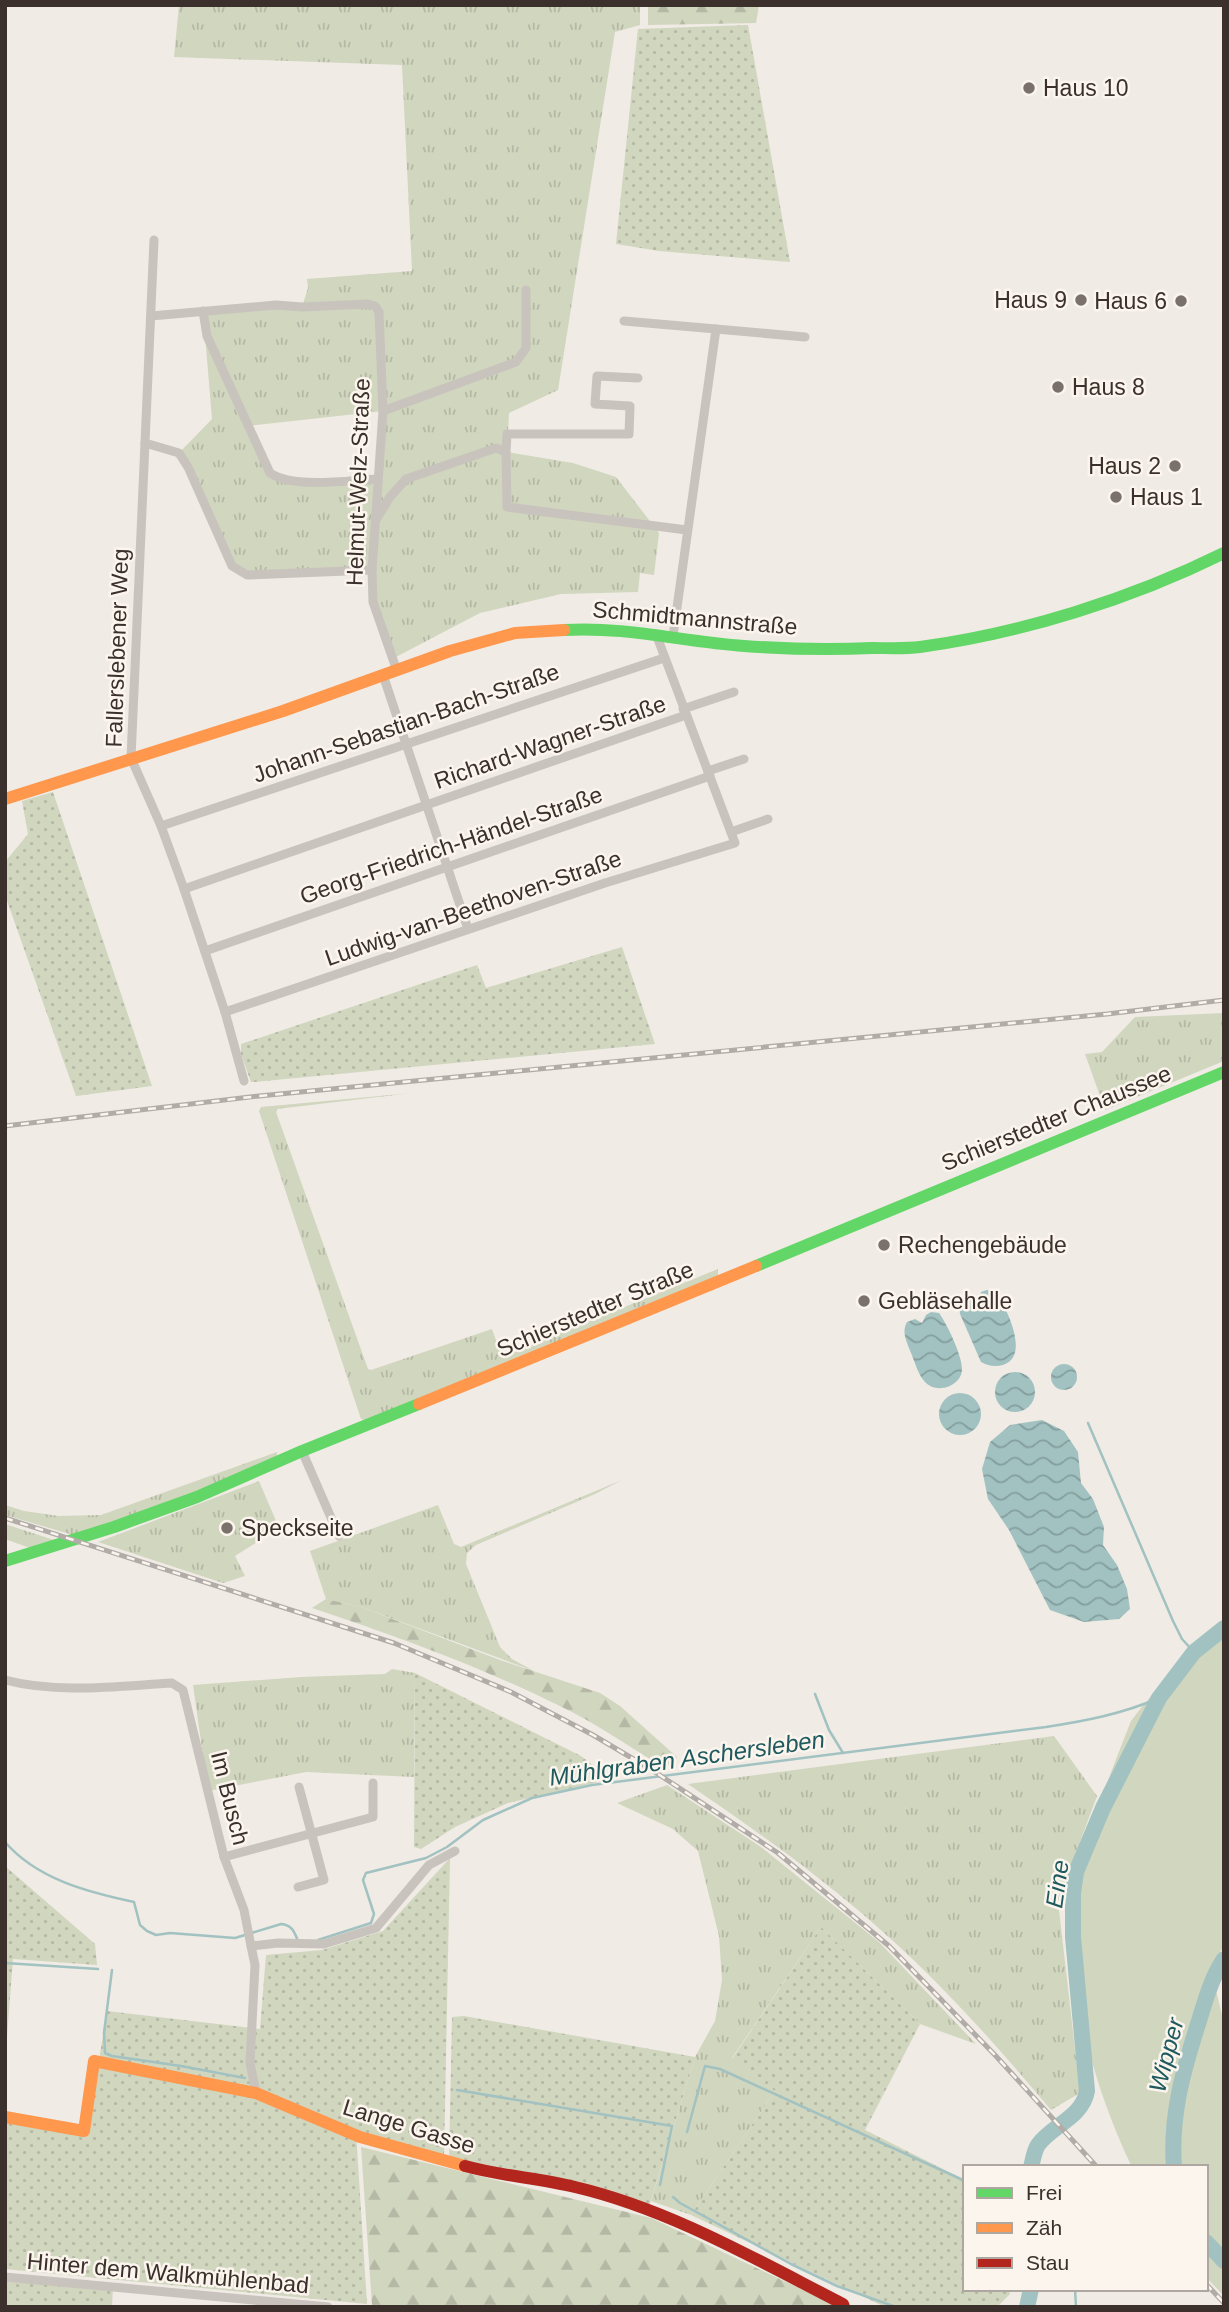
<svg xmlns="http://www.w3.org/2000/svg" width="1229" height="2312" viewBox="0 0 1229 2312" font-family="Arial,sans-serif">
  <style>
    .grass { fill: url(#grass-tufts); fill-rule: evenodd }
    .forest { fill: url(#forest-firs) }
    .park { fill: #d1d6bf }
    .garden { fill: url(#garden-dots) }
    .water { fill: url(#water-waves) }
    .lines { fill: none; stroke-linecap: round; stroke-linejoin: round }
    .stream { stroke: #a1c2c1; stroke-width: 2.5 }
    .river { stroke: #a1c2c1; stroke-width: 16 }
    .street { stroke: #c9c3be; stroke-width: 9 }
    .fast { stroke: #63d668; stroke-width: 12 }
    .slow { stroke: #ff974d; stroke-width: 12 }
    .jam { stroke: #b3261e; stroke-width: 12 }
    .rail-casing { stroke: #b1aca8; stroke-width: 5 }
    .rail { stroke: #fbf5ee; stroke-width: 2.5; stroke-dasharray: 8; stroke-linecap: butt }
    .poi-dot { fill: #7a716c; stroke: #fbf5ee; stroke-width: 2.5 }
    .labels { text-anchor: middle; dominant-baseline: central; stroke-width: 5; stroke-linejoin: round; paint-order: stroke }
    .poi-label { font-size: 23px; fill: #3b302b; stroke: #fbf5ee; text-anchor: start }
    .street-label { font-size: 23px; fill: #3b302b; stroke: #fbf5ee }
    .water-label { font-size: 24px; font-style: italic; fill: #1f5a5e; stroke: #fbf5ee }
  </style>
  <defs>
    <pattern id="grass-tufts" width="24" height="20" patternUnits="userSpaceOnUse" patternTransform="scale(1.75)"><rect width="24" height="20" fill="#d1d6bf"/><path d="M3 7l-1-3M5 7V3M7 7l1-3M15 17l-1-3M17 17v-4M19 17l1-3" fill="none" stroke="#b4b8a4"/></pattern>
    <pattern id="forest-firs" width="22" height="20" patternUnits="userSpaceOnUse" patternTransform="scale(1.75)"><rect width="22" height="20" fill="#d1d6bf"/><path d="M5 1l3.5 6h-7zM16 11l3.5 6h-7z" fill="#b4b8a4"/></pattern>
    <pattern id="garden-dots" width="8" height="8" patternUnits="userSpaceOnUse" patternTransform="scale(1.75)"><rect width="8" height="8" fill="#d1d6bf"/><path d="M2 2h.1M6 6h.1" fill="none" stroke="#b4b8a4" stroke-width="1.8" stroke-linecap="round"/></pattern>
    <pattern id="water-waves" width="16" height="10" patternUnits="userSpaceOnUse" patternTransform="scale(1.75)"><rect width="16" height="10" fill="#a1c2c1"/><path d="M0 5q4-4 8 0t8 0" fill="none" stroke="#849e9d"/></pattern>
  </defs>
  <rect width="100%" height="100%" fill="#f0ebe5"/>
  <g class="grass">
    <path d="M179,5H640V25L615,32L558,390L509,413L507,452L573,463L616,477L659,533L654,575L640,573L638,592L561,594L480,613L392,659L373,602L372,571L247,575L232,566L179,453L212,419L203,311L302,307L308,288L307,279L412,271L402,65L174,57ZM383,411L378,479L315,482L269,473L247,426Z"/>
    <path d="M1224,1013V1061L1105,1110L1085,1054L1102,1052L1135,1017Z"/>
    <path d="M412,1093L277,1109L276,1112L368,1369L371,1370L492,1329L502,1357L718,1269V1276L368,1421L361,1419L259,1111L261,1107Z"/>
    <path d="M277,1452V1457L199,1492L73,1535L5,1515V1505L24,1511L59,1516L101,1515Z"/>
    <path d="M622,1480L595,1494L476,1545L467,1553L466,1564L500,1647L512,1659L534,1671L361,1607L326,1599L310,1551L438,1505L454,1544L461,1547Z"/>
    <path d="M259,1481L279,1528L235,1556L245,1576L223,1583L98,1542Z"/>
    <path d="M5,1524L57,1541L30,1548L5,1539Z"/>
    <path d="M392,1669L415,1673L414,1777L306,1772L208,1791L193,1685L301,1677L385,1674Z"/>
    <path d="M1054,1736L1097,1796L1058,1901L1080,2093L1051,2110C999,2048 944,1986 883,1932C822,1877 755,1830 688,1784Z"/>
    <path d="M667,1785L761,1847L879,1942L976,2044L920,2024L821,1927L732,2058L775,2091L691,2215L651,2201L695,2057L715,2021L722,1980L719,1936L698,1851L673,1829L617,1803Z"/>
  </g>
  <g class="forest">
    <path d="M648,5H759L756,23L648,25Z"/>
    <path d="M326,1599L361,1607L500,1660L600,1693L620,1706L677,1757L673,1764L663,1767C631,1748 600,1726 566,1709C484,1668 399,1637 312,1608Z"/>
    <path d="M361,2147L651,2218L839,2307H394L372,2305Z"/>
  </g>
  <path class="park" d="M1224,1626V1945L1211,1969L1224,2024V2296L1206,2277V2167H1132C1090,2081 1055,1951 1079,1856C1083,1841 1091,1826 1096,1811C1108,1781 1119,1751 1131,1721C1157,1686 1190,1655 1224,1626Z"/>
  <g class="garden">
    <path d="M748,25L790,262L659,251L616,244L638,29Z"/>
    <path d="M53,792L152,1086L76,1096L5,895V862L28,834L22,801Z"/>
    <path d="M622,947L655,1044L254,1082H251L241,1054V1044L477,965L486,988Z"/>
    <path d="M415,1673L581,1756L612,1779L508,1803L455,1827L421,1849L414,1847Z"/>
    <path d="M450,1858L444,2156L356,2132L367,2304L5,2269V2120L87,2133L107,2011L260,2029L266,1955L322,1950L383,1931Z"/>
    <path d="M5,1866L95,1944L97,1965L13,1959L5,2063Z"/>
    <path d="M821,1927L920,2024L865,2130L965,2180V2289H1009L1010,2294L997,2307H885L691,2215L775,2091L732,2059Z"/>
    <path d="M464,2016L695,2057L648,2210L449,2163L452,2017Z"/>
    <path d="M5,2277L113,2287L112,2307H5Z"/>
  </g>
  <g class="water">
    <path d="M987,1290L996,1291C1006,1308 1031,1356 1003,1365C995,1367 988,1366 981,1362L960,1314L959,1306L962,1299L971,1297L978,1300L981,1292Z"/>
    <path d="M931,1312L939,1313C947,1324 962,1355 962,1369C962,1386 937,1395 925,1382C918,1375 915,1362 911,1353C907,1342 901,1332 907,1322L915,1319L922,1323L926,1315Z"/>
    <circle cx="1064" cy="1377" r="13"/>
    <circle cx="1015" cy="1392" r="20"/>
    <circle cx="960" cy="1414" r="21"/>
    <path d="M1042,1420L1064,1431L1078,1452L1081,1483L1093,1499L1104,1527L1103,1545L1117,1565L1127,1589L1130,1609L1119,1619L1084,1622L1050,1610L1009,1530L988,1499L982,1469L990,1442L1010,1425Z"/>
  </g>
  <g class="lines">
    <g class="stream">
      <path d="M1088,1423L1173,1621L1182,1639L1194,1652"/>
      <path d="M815,1694L829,1730L843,1753"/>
      <path d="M5,1842C37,1879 87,1892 134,1902L140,1925L147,1931L156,1935L170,1933L235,1938L281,1924C292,1925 294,1931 298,1941"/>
      <path d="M318,1940L371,1923L374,1914L363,1880L366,1873L426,1858L447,1847L483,1820L532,1798L592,1785L1046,1727C1085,1721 1122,1714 1159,1698"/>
      <path d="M5,1963L98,1969"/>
      <path d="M112,1970L104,2033L105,2053L112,2056L181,2066L245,2078"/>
      <path d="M457,2090L672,2126L660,2185"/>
      <path d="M687,2132L705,2066L720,2069L965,2181"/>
      <path d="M673,2197L680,2203L791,2264L837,2286L896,2307"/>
      <path d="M1075,2289L1076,2307"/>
    </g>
    <g class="river">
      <path d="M1031,2167C1033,2160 1034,2151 1038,2145C1052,2125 1082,2118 1087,2091L1073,1937V1893L1076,1872L1103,1808L1159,1698L1194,1652L1224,1628"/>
      <path d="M1174,2167C1170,2117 1183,2071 1198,2024C1205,2002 1211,1978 1224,1959"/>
      <path d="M1206,2242L1224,2261"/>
      <path d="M1027,2307L1031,2289"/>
    </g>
    <g class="street">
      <path d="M154,240L131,758L161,826L184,889L225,1012L244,1081"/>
      <path d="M203,311L207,336L270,473C294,489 349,480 378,479"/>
      <path d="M151,316L276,305L302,307L368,304L375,306L379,312L383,411L372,570L373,602L397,671"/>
      <path d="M624,321L716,329L673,636"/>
      <path d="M716,329L805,337"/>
      <path d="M383,411L516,362L526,348V290"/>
      <path d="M145,443L179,453L188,467L232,566L247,575L372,570"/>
      <path d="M506,452L507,434H629L630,406L595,404L597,376L638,378"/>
      <path d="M376,520L390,497L406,479L496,448L506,452L507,507L687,530"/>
      <path d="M383,675L468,929"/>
      <path d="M683,709L734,692"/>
      <path d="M708,771L744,759"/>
      <path d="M161,826L664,658"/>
      <path d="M731,832L768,819"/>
      <path d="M184,889L686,715"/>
      <path d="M205,951L710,776"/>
      <path d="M225,1012L605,883L735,843L656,634"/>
      <path d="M302,1451L339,1536"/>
      <path d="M5,1680C58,1694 118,1686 172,1683L183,1690L224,1857L244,1910L251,1946L255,1965L250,2063L256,2093"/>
      <path d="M224,1857L373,1817V1783"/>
      <path d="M298,1887L324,1880L299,1787"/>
      <path d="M251,1946L278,1943L324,1944L376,1928L429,1865L455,1851"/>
      <path d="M5,2277L328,2307"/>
    </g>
    <g class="fast">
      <path d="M564,630C625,626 684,642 744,646C787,649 829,650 872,648C888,648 904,649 920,647C1023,633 1131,599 1224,553"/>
      <path d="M756,1266L1224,1072"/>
      <path d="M5,1561L114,1527L197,1497L302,1451L419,1404"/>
    </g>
    <g class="slow">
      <path d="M5,799L283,711L450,651L515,633L564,630"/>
      <path d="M419,1404L756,1266"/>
      <path d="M5,2117L84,2131L94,2061L256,2093L360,2137L465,2166"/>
    </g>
    <path class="jam" d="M465,2166C501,2176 538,2178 575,2187C669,2209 757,2260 843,2304L844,2307"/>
    <defs>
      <g id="rail">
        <path d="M5,1126L259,1096L1107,1014L1224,1000"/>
        <path d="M5,1518L394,1643L511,1692L593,1735L652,1770L778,1853L889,1946L994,2054L1097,2167"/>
        <path d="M1206,2284L1224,2303"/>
      </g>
    </defs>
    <use href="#rail" class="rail-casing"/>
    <use href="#rail" class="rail"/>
  </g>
  <g class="poi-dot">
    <circle cx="1029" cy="88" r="7"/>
    <circle cx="1081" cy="300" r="7"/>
    <circle cx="1181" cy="301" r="7"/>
    <circle cx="1058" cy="387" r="7"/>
    <circle cx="1175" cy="466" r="7"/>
    <circle cx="1116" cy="497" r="7"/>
    <circle cx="884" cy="1245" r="7"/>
    <circle cx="864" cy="1301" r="7"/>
    <circle cx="227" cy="1528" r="7"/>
  </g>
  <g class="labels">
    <g class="poi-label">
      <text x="1043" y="88">Haus 10</text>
      <text x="1067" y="300" text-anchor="end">Haus 9</text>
      <text x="1167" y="301" text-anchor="end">Haus 6</text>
      <text x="1072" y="387">Haus 8</text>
      <text x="1161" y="466" text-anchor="end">Haus 2</text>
      <text x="1130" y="497">Haus 1</text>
      <text x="898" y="1245">Rechengebäude</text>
      <text x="878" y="1301">Gebläsehalle</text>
      <text x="241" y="1528">Speckseite</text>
    </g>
    <g class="street-label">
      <text transform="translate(358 482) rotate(-88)">Helmut-Welz-Straße</text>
      <text transform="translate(695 618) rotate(5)">Schmidtmannstraße</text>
      <text transform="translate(117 648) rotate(-88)">Fallerslebener Weg</text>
      <text transform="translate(406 723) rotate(-19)">Johann-Sebastian-Bach-Straße</text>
      <text transform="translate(550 742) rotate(-19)">Richard-Wagner-Straße</text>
      <text transform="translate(451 845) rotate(-19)">Georg-Friedrich-Händel-Straße</text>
      <text transform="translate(473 908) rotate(-19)">Ludwig-van-Beethoven-Straße</text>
      <text transform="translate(1056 1118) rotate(-22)">Schierstedter Chaussee</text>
      <text transform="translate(595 1309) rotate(-23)">Schierstedter Straße</text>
      <text transform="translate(230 1798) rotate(76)">Im Busch</text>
      <text transform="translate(409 2126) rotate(17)">Lange Gasse</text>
      <text transform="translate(168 2273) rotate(5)">Hinter dem Walkmühlenbad</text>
    </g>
    <g class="water-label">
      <text transform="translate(687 1758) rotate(-8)">Mühlgraben Aschersleben</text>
      <text transform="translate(1057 1884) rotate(-82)">Eine</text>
      <text transform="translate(1166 2055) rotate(-75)">Wipper</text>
    </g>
  </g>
  <rect width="1229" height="2312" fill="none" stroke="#3b302b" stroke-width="14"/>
  <rect x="963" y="2165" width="245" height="126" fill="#fbf5ee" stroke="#aea6a0" stroke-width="2"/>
  <rect x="977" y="2188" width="35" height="10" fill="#63d668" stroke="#aea6a0" stroke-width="2"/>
  <text x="1026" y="2200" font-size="21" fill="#3b302b">Frei</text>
  <rect x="977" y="2223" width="35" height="10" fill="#ff974d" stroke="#aea6a0" stroke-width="2"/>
  <text x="1026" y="2235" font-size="21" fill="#3b302b">Zäh</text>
  <rect x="977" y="2258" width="35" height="10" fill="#b3261e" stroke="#aea6a0" stroke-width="2"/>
  <text x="1026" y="2270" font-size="21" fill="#3b302b">Stau</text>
</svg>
